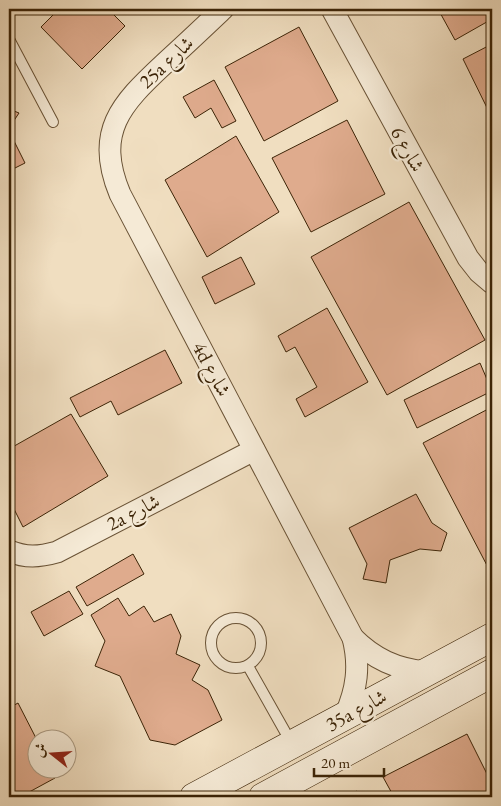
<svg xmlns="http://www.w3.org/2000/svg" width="501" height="806" viewBox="0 0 501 806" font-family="'EB Garamond',Amiri,serif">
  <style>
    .building { fill: #dfab8d; stroke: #3c2407 }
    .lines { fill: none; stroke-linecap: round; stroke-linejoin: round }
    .lane-casing { stroke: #695235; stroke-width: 12 }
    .street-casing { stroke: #695235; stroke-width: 23 }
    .secondary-casing { stroke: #3c2407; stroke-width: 29 }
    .lane { stroke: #f5ead6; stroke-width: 10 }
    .street { stroke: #f5ead6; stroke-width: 21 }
    .secondary { stroke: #f5ead6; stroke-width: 28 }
    .labels { text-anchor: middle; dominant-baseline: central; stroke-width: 4.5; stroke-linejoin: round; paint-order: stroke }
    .street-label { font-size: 20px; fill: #3c2407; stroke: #f5ead6 }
  </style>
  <rect width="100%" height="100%" fill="#f0dec0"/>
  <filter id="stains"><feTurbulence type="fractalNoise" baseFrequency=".004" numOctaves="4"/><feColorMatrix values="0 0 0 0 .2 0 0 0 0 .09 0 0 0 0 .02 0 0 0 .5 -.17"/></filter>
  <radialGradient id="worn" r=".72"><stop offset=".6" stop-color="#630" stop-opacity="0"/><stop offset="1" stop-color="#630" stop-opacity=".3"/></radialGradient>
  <g class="building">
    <path d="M59,9H108L125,26L82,69L41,27Z"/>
    <path d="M438,9H492V19L455,40Z"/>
    <path d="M299,27L338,101L264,141L225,67Z"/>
    <path d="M492,44V118L463,59Z"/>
    <path d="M214,80L236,121L222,128L211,108L195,118L183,97Z"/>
    <path d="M9,109L19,113L9,128Z"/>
    <path d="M347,120L385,194L311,232L272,158Z"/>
    <path d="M9,131L25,163L9,171Z"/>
    <path d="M236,136L279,212L207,257L165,180Z"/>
    <path d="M409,202L485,340L387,395L311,257Z"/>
    <path d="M241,257L255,284L215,304L202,277Z"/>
    <path d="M327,308L368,382L305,417L296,399L317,387L295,347L286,352L278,336Z"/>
    <path d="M165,350L182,383L118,415L111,401L80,417L70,398Z"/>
    <path d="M480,363L492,391L417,428L404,400Z"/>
    <path d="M492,407V575L423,443Z"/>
    <path d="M71,414L108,476L23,527L9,499V449Z"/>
    <path d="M416,494L432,523L447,533L441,551L420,549L390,560L386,583L363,579L367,564L349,528Z"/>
    <path d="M133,554L144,574L87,606L76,587Z"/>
    <path d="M69,591L83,614L44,636L31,612Z"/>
    <path d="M118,598L129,616L144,606L154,622L171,614L181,636L176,654L200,665L192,680L208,690L222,720L175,745L150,740L120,676L95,666L105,641L91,615Z"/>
    <path d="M18,703L38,742V768H51L55,778L20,797H9V708Z"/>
    <path d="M467,734L492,784V797H394L383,777Z"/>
    <path d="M357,791L361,797H346Z"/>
  </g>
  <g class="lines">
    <defs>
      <g id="lane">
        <path d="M9,39L53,122"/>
        <circle cx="236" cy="643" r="25"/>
        <path d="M248,666L292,744"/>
      </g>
      <g id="street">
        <path d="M223,9C204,27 184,46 164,64C121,104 94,132 120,194L353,638C360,666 357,689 345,716"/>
        <path d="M332,9L468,258L479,272L492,283"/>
        <path d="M9,551C26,558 39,557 57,552L254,450"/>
        <path d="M353,638C374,659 396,669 426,672"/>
      </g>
      <g id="secondary">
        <path d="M194,797L492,637"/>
        <path d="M263,797L492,673"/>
      </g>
    </defs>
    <use href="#lane" class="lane-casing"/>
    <use href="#street" class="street-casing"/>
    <use href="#secondary" class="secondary-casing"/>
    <use href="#lane" class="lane"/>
    <use href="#street" class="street"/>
    <use href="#secondary" class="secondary"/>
  </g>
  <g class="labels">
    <g class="street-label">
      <text transform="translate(166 62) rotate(-43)">25a شارع</text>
      <text transform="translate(408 149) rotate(61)">شارع 6</text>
      <text transform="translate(212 369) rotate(62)">4d شارع</text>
      <text transform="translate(133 512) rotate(-27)">2a شارع</text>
      <text transform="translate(356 710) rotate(-28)">35a شارع</text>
    </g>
  </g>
  <rect width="501" height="806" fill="none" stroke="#f0dec0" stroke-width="30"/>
  <rect x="10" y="10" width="481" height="786" fill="none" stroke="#3c2407" stroke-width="2.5"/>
  <rect x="15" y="15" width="471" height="776" fill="none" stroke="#3c2407"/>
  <g transform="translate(52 754) rotate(287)"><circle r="24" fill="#f5ead6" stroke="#ab9b83"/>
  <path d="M0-4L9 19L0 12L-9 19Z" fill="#8f2418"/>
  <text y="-8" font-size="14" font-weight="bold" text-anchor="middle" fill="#3c2407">ش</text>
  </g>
  <path d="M314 768v8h70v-8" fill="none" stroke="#3c2407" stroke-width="2.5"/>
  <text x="321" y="768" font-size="15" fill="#3c2407" stroke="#f5ead6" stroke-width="4" paint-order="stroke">20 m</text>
  <rect width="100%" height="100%" filter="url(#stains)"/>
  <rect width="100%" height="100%" fill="url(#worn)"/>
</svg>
